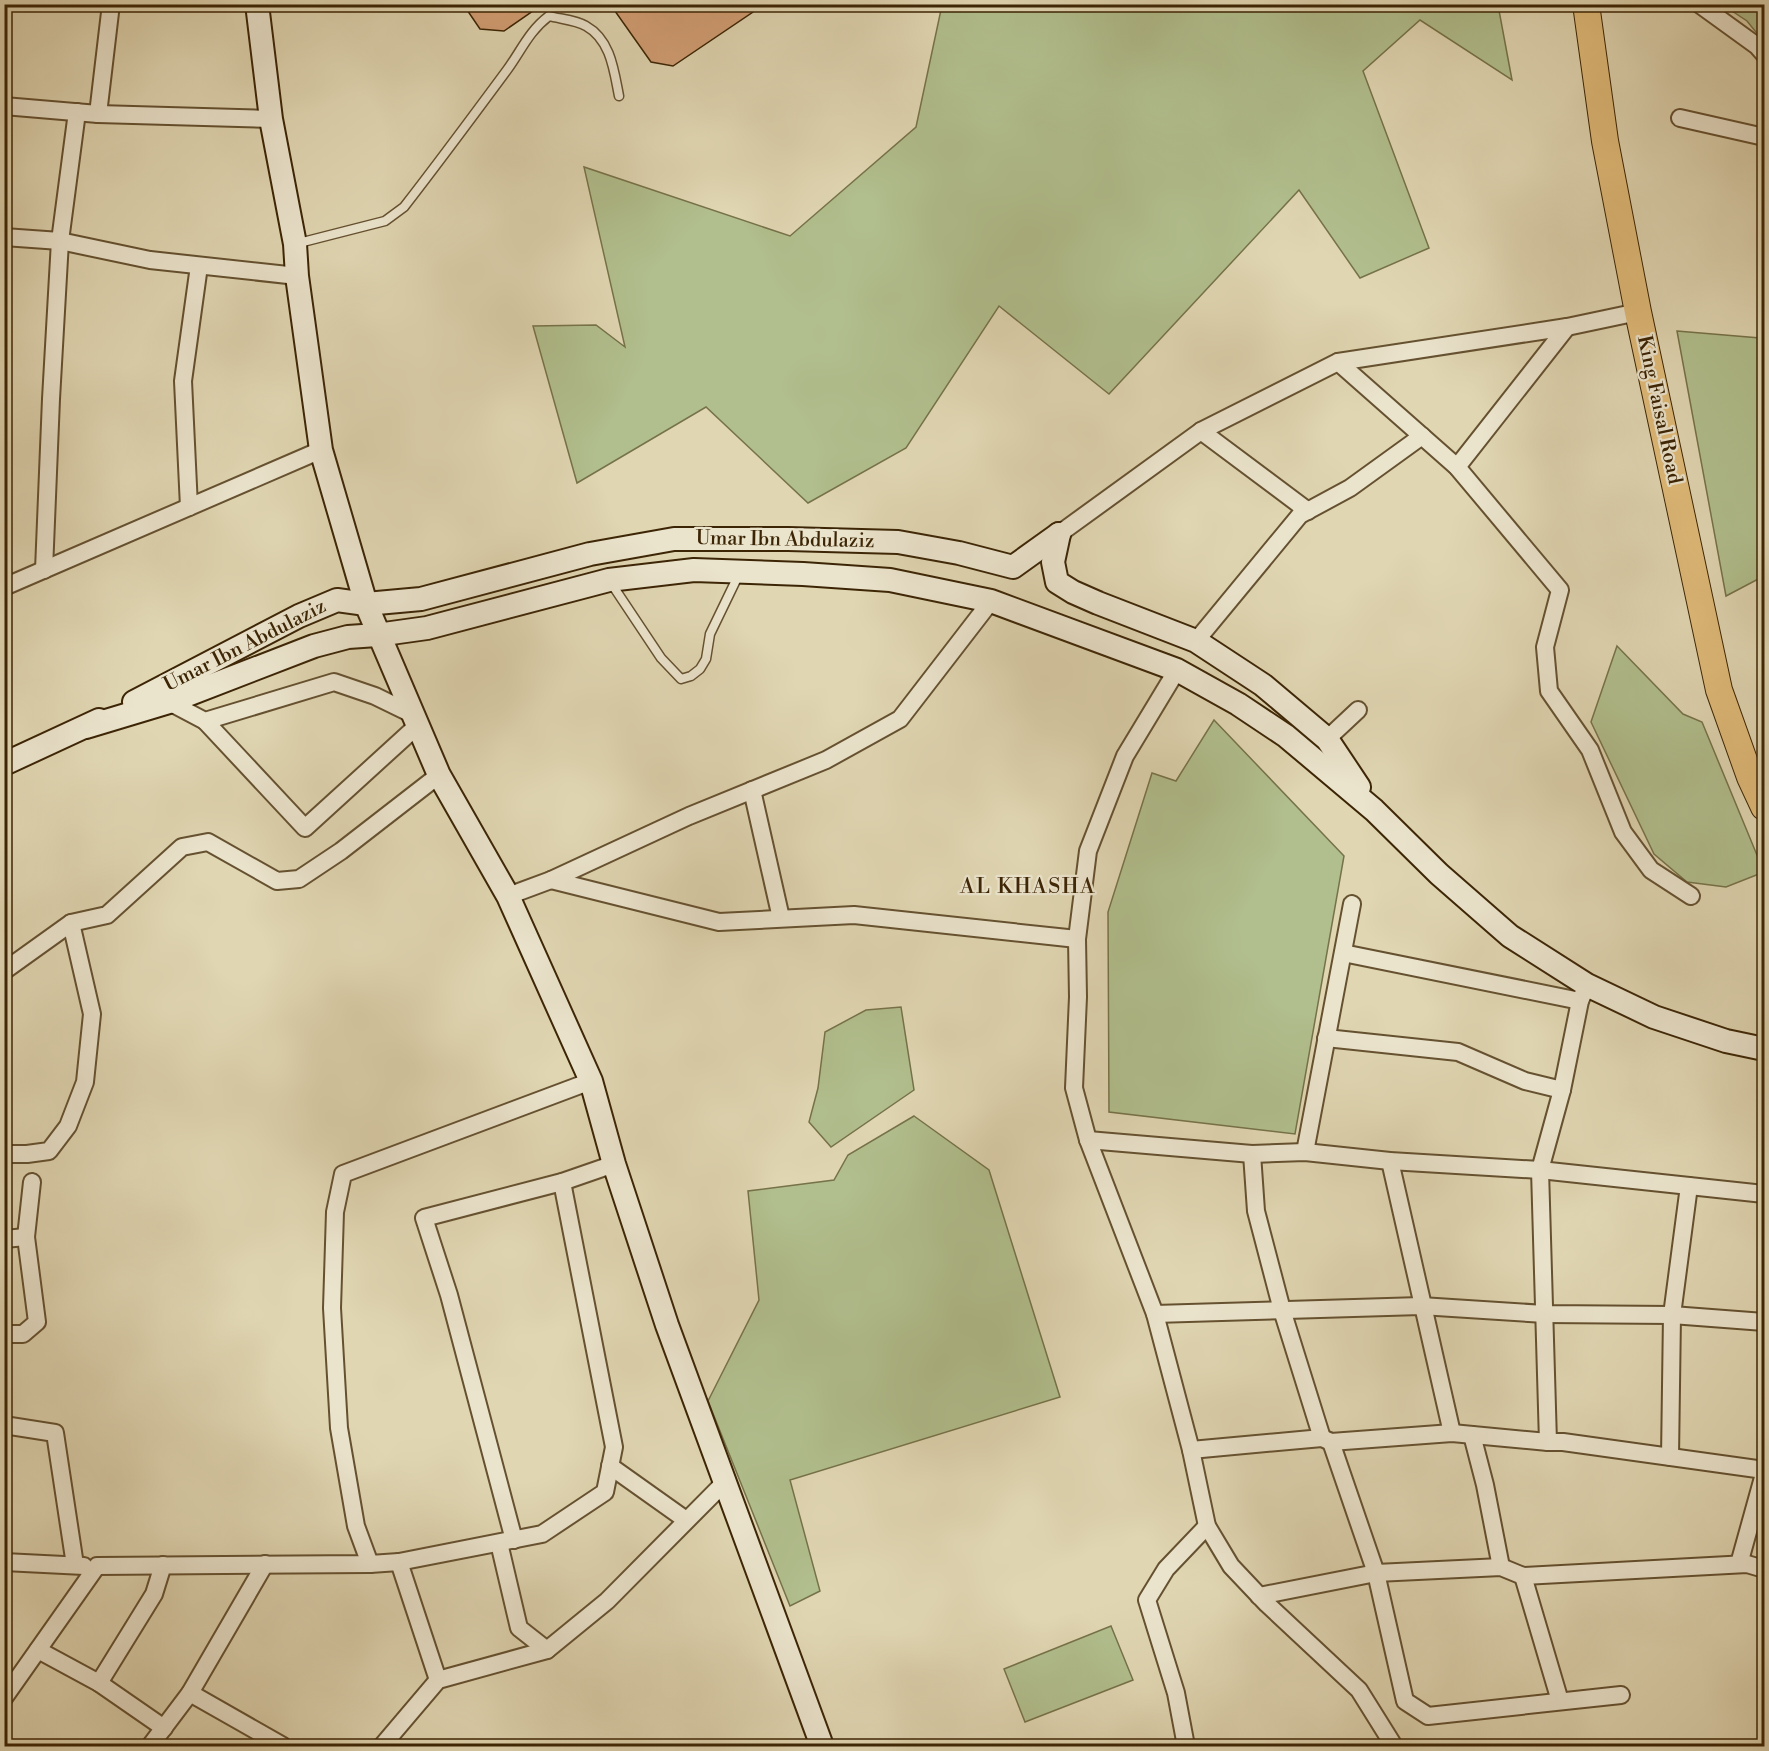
<svg xmlns="http://www.w3.org/2000/svg" width="1769" height="1751" viewBox="0 0 1769 1751" font-family="'Libre Bodoni',serif">
  <style>
    .green { fill: #b1be8d; stroke: #767249; stroke-width: 1.5 }
    .building { fill: #d29e74; stroke: #3c2505; stroke-width: 1.5 }
    .lines { fill: none; stroke-linecap: round; stroke-linejoin: round }
    .lane-casing { stroke: #655130; stroke-width: 11 }
    .street-casing { stroke: #655130; stroke-width: 20 }
    .secondary-casing { stroke: #3c2505; stroke-width: 26 }
    .primary-casing { stroke: #3c2505; stroke-width: 28 }
    .lane { stroke: #ebe4cd; stroke-width: 8 }
    .street { stroke: #ebe4cd; stroke-width: 16 }
    .secondary { stroke: #ebe4cd; stroke-width: 22 }
    .primary { stroke: #e0bb79; stroke-width: 26 }
    .labels { text-anchor: middle; dominant-baseline: central; stroke-width: 4.5; stroke-linejoin: round; paint-order: stroke }
    .street-label { font-size: 20px; fill: #3c2505; stroke: #ebe4cd }
    .neighbourhood-label { font-size: 21px; letter-spacing: 1.5px; fill: #3c2505; stroke: #ebe4cd }
  </style>
  <rect width="100%" height="100%" fill="#e0d6b2"/>
  <filter id="stains"><feTurbulence type="fractalNoise" baseFrequency=".00333" numOctaves="4"/><feColorMatrix values="0 0 0 0 .2 0 0 0 0 .09 0 0 0 0 .02 0 0 0 .5 -.17"/></filter>
  <radialGradient id="worn" r=".72"><stop offset=".6" stop-color="#630" stop-opacity="0"/><stop offset="1" stop-color="#630" stop-opacity=".3"/></radialGradient>
  <g class="green">
    <path d="M942,5H1498L1512,80L1420,20L1363,71L1429,248L1360,278L1299,190L1109,394L999,306L906,448L808,503L706,407L577,483L533,326L596,325L625,347L584,167L790,236L916,127Z"/>
    <path d="M1723,5H1764V42L1747,21Z"/>
    <path d="M1677,331L1760,338L1764,349V576L1726,596Z"/>
    <path d="M1617,646L1683,714L1702,722L1764,872L1726,887L1687,882L1654,854L1591,722Z"/>
    <path d="M1214,720L1344,856L1295,1134L1109,1112L1108,912L1152,773L1176,781Z"/>
    <path d="M901,1007L914,1090L831,1147L809,1122L818,1088L825,1032L866,1010Z"/>
    <path d="M914,1116L989,1170L1060,1397L790,1480L820,1591L790,1606L708,1401L759,1300L748,1191L834,1180L848,1155Z"/>
    <path d="M1111,1626L1133,1680L1025,1722L1004,1669Z"/>
  </g>
  <g class="building">
    <path d="M463,4H543L504,31L480,29Z"/>
    <path d="M610,4H765L673,66L651,62Z"/>
  </g>
  <g class="lines">
    <defs>
      <g id="lane">
        <path d="M295,244L385,221L404,207C439,162 473,116 507,70C521,51 529,31 549,16C560,19 576,20 586,26C611,40 614,71 619,96"/>
        <path d="M611,583L661,658L681,679L691,676L700,669L706,659L710,634L739,574"/>
      </g>
      <g id="street">
        <path d="M1699,4L1757,46L1764,54"/>
        <path d="M4,106L98,114L271,119"/>
        <path d="M98,114L111,4"/>
        <path d="M1680,118L1764,137"/>
        <path d="M4,237L60,241L150,260L297,276"/>
        <path d="M1338,362L1457,467L1560,590L1545,647L1549,691L1590,750L1623,832L1651,870L1691,896"/>
        <path d="M1201,431L1308,511"/>
        <path d="M1457,467L1567,327"/>
        <path d="M189,507L183,381L199,266"/>
        <path d="M1059,534L1201,431L1338,362L1567,327L1638,312"/>
        <path d="M44,570L51,399L60,241L77,112"/>
        <path d="M4,587L321,450"/>
        <path d="M1196,641L1300,515L1350,488L1422,436"/>
        <path d="M1177,670L1125,756L1088,851L1077,939L1078,997L1074,1088L1088,1140L1155,1314L1191,1450L1207,1526L1231,1566L1267,1604L1359,1690L1394,1746"/>
        <path d="M169,702L205,721L334,682L375,696L412,714"/>
        <path d="M205,721L305,828L417,726"/>
        <path d="M1327,739L1358,710"/>
        <path d="M752,790L781,918"/>
        <path d="M551,880L719,922L854,915L1077,939"/>
        <path d="M508,896L551,880L689,816L826,760L900,719L991,601"/>
        <path d="M1343,953L1580,1001"/>
        <path d="M4,971L71,923L107,915L182,847L208,842L277,881L299,879L341,851L439,775"/>
        <path d="M1326,1038L1458,1052L1525,1081L1562,1090"/>
        <path d="M1088,1140L1252,1154L1305,1152L1390,1161L1540,1170L1764,1194"/>
        <path d="M1305,1152L1352,904"/>
        <path d="M4,1154H27L49,1151L68,1126L85,1082L92,1014L71,923"/>
        <path d="M1252,1154L1256,1211L1282,1310L1322,1438"/>
        <path d="M1390,1161L1452,1433"/>
        <path d="M4,1239L26,1237"/>
        <path d="M1155,1314L1421,1306L1545,1314L1672,1315L1764,1322"/>
        <path d="M4,1334H23L37,1322L26,1237L32,1182"/>
        <path d="M4,1425L55,1433L75,1565"/>
        <path d="M1472,1435L1485,1485L1501,1567"/>
        <path d="M1331,1442L1376,1573L1405,1701L1428,1716L1621,1695"/>
        <path d="M1548,1442L1540,1170L1562,1090L1580,1001L1587,985"/>
        <path d="M1191,1450L1322,1438L1331,1442L1452,1433L1548,1442H1563L1764,1470"/>
        <path d="M1670,1457L1672,1315L1689,1186"/>
        <path d="M610,1466L686,1520"/>
        <path d="M514,1540L449,1295L424,1218L562,1182L614,1164"/>
        <path d="M499,1543L519,1628L547,1650"/>
        <path d="M4,1562L84,1566"/>
        <path d="M399,1562L438,1680"/>
        <path d="M370,1564L356,1526L339,1428L332,1308L335,1212L343,1174L591,1081"/>
        <path d="M1739,1564L1764,1474"/>
        <path d="M1523,1576L1560,1701"/>
        <path d="M1259,1596L1376,1573L1501,1567L1523,1576L1747,1564L1764,1569"/>
        <path d="M38,1650L99,1683L164,1728"/>
        <path d="M99,1683L154,1594L163,1565"/>
        <path d="M190,1693L283,1746"/>
        <path d="M4,1698L97,1566L370,1564L399,1562L542,1534L605,1492L614,1447L562,1182"/>
        <path d="M150,1746L190,1693L265,1564"/>
        <path d="M382,1746L438,1680L547,1650L607,1601L725,1482"/>
        <path d="M1186,1746L1176,1693L1147,1600L1166,1569L1207,1526"/>
      </g>
      <g id="secondary">
        <path d="M257,4L271,119L295,244L297,276L321,450L366,604L439,775L508,896L591,1081L614,1164L667,1325L822,1746"/>
        <path d="M1059,534L1053,562L1057,582L1073,592L1098,603L1196,641L1263,685L1327,739L1359,787"/>
        <path d="M134,702L299,616L337,600L366,604L421,599L590,554L674,539H788L898,542L959,553L1013,567L1059,534"/>
        <path d="M86,727L169,702L314,646L348,637L377,635L427,628L609,580L694,570L803,574L890,580L991,601L1177,670L1238,704L1286,736L1374,810L1439,874L1510,936L1587,985L1654,1017L1726,1041L1764,1049"/>
        <path d="M4,764L99,720"/>
      </g>
      <path id="primary" d="M1586,4L1605,141L1638,312L1719,690L1750,777L1764,807"/>
    </defs>
    <use href="#lane" class="lane-casing"/>
    <use href="#street" class="street-casing"/>
    <use href="#secondary" class="secondary-casing"/>
    <use href="#primary" class="primary-casing"/>
    <use href="#lane" class="lane"/>
    <use href="#street" class="street"/>
    <use href="#secondary" class="secondary"/>
    <use href="#primary" class="primary"/>
  </g>
  <g class="labels">
    <g class="street-label">
      <text transform="translate(1659 410) rotate(78)">King Faisal Road</text>
      <text transform="translate(785 540) rotate(1)">Umar Ibn Abdulaziz</text>
      <text transform="translate(245 646) rotate(-27)">Umar Ibn Abdulaziz</text>
    </g>
    <g class="neighbourhood-label">
      <text x="1028" y="887">AL KHASHA</text>
    </g>
  </g>
  <rect width="1769" height="1751" fill="none" stroke="#e0d6b2" stroke-width="24"/>
  <rect x="6" y="6" width="1757" height="1739" fill="none" stroke="#3c2505" stroke-width="3"/>
  <rect x="12" y="12" width="1745" height="1727" fill="none" stroke="#3c2505" stroke-width="1.5"/>
  <rect width="100%" height="100%" filter="url(#stains)"/>
  <rect width="100%" height="100%" fill="url(#worn)"/>
</svg>
